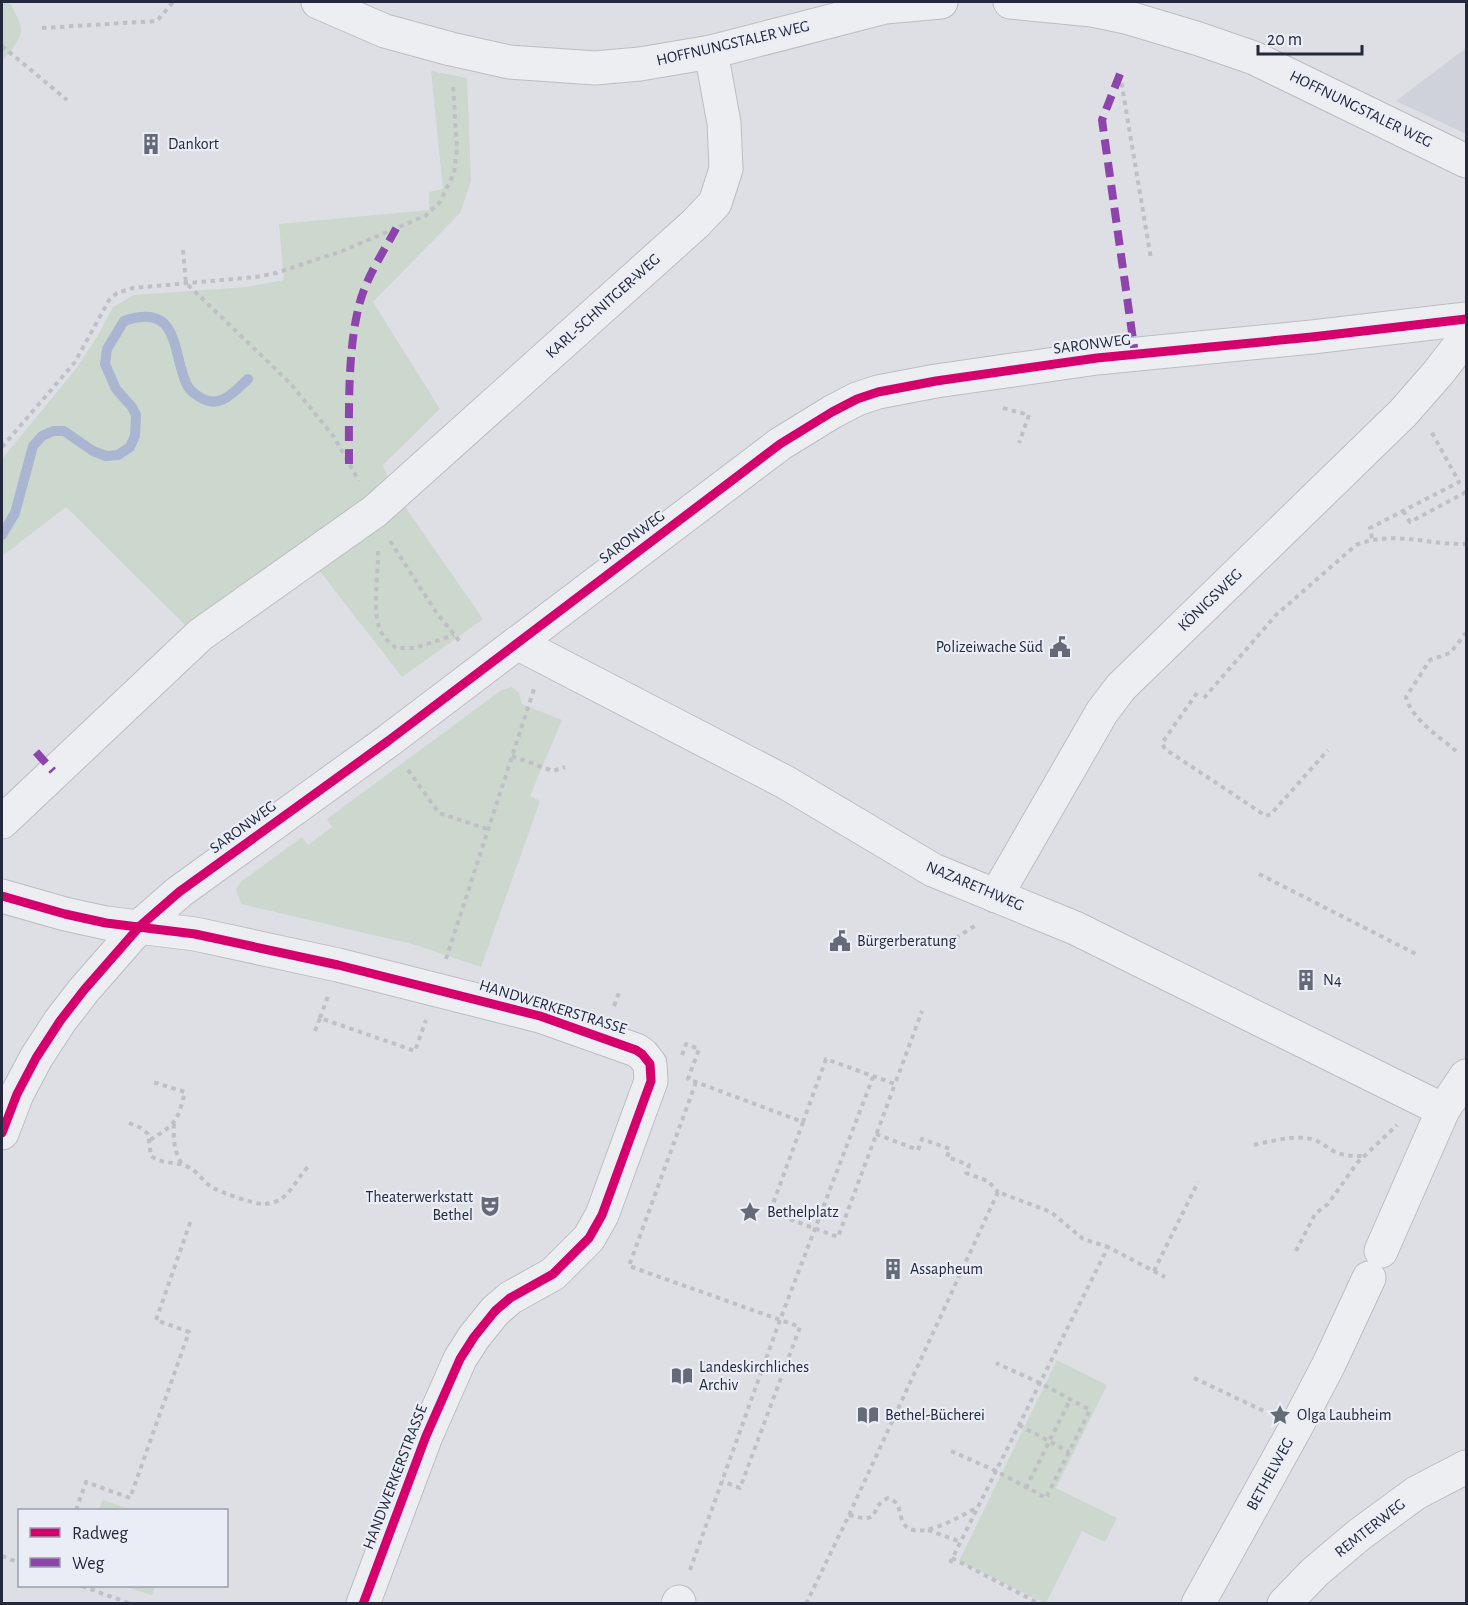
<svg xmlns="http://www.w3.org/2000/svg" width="1468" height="1605" viewBox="0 0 1468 1605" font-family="'Alegreya Sans',sans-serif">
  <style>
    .built { fill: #cfd2db }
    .green { fill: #ccd7cd }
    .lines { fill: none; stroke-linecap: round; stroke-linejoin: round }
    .stream { stroke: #aab5d2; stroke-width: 10 }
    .minor-casing { stroke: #bcbdc2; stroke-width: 35 }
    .path { stroke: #bfc0c6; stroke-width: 4; stroke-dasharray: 4.5 4.5; stroke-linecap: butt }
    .minor { stroke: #edeef1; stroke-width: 33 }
    .quiet { stroke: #8e44ad; stroke-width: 8; stroke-dasharray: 15 8; stroke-linecap: butt }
    .cycleway-casing { stroke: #eaedf5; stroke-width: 13 }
    .cycleway { stroke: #d6006c; stroke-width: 9 }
    .labels { text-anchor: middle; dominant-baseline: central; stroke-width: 4.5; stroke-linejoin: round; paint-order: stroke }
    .street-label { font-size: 16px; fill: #24293e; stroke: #eaedf5 }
    .poi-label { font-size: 16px; fill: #24293e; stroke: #eaedf5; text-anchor: start }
  </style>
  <rect width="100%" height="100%" fill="#dedfe4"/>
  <path class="built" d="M1466,48V134L1396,101Z"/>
  <g class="green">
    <path d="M2,2H9C28,33 23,35 2,62Z"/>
    <path d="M431,71L467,78L471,181L460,213L373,302L440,409L383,465L392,488L483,619L402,677L319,570L205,648L185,625L66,507L2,556V459L75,370L97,337L113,307L134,295L246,287L284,280L279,224L429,210V192L443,189Z"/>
    <path d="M512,687L519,693L522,704L562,720L530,796L540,801L481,967L416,945L241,904L236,889L242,881L302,837L308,845L332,827L327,819L500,691Z"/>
    <path d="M1057,1360L1107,1385L1056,1488L1117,1518L1105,1542L1082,1531L1046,1603H1044L959,1561Z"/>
    <path d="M103,1500L131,1510H98Z"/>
    <path d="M124,1586H155L152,1595Z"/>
  </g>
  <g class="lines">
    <path class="stream" d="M2,535L15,513L33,446L42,436L53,431H64L93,451L106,456L118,455L130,447L135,436L136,415L132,407L116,389L105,364L107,349L124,321C179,302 172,350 186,383C188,388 193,393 198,396C219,411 233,393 248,379"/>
    <defs>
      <g id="minor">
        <path d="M318,2L385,31L451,49L509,62L595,68L640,64L711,52L885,7L941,2"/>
        <path d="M1010,2L1092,10L1126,17L1199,39L1254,58L1466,161"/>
        <path d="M517,643L785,782L933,870L1075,928L1443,1110"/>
        <path d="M2,822L200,635L375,511L695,224L715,203L726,169L724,123L711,52"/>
        <path d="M2,896L65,914L106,923L195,934L338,965L540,1016L636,1050L642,1054L650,1064L651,1081L602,1215L589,1238L553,1274L510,1298L495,1311L474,1337L460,1359L426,1436L363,1604"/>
        <path d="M996,896L1102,712L1121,687L1403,413L1438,373L1466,337"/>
        <path d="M2,1133L17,1094L36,1058L60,1021L84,990L140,926L179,892L388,741L780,444L832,412L857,399L878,392L936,381L1097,358L1312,337L1466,319"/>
        <path d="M1381,1251L1443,1110L1466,1076"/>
        <path d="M678,1604L679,1602"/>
        <path d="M1198,1604L1296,1427L1329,1364L1369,1278"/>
        <path d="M1284,1604L1315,1572L1360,1534L1416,1493L1466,1467"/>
      </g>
    </defs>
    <use href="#minor" class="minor-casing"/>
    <g class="path">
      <path d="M42,28L157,21L173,2"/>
      <path d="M2,46L67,100"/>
      <path d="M1120,74L1151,259"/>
      <path d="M183,250L186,283L291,384L334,437L359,481"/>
      <path d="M1003,408L1029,415L1019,443"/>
      <path d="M2,447L75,362L109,300L117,293L133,288L256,277L276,273L342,251L425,216L440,202L454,173L457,149L453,85"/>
      <path d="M1403,511L1410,522L1466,492"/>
      <path d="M1372,538L1370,528L1459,482L1431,431"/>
      <path d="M390,541L436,612L461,643"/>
      <path d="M378,551C379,575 370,615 383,635C386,640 392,644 396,648H415L454,635"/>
      <path d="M1197,693L1162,743L1165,749L1266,816L1271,814L1328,750"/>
      <path d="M1204,698L1276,615L1356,545C1392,530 1428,545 1466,544"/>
      <path d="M1456,751C1439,736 1412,720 1406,697L1430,660L1450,653L1466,633"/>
      <path d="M512,756L553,771L565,767"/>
      <path d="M408,770L439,813L487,829"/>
      <path d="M1259,874L1416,954"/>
      <path d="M948,943L976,925"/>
      <path d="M446,959L534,689"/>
      <path d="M614,1006L620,990"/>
      <path d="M320,1018L328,996"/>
      <path d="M315,1031L320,1018L415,1051L426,1020"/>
      <path d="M682,1055L686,1044L699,1049L688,1079L803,1122L826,1059L895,1084L922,1011"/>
      <path d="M696,1082L629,1266L800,1327L740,1488L722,1481"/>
      <path d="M803,1122L770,1212L838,1237L895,1084"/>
      <path d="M129,1123L141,1128L148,1134L151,1156C166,1166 177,1160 190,1168C198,1172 203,1181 210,1186C219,1192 253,1204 263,1204C269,1204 276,1202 281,1199C294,1190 299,1174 311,1164"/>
      <path d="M174,1124C173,1139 174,1153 183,1165"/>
      <path d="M876,1134L918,1150L922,1139L950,1149L947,1157L969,1165L966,1173L988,1181L998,1192"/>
      <path d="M150,1140C177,1123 177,1122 185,1092L153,1082"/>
      <path d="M1254,1145C1273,1141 1295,1134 1315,1140C1322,1143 1328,1148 1335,1152C1344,1156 1353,1156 1363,1156"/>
      <path d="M1296,1251L1315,1214L1328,1204L1357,1163L1397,1125"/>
      <path d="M1154,1271L1198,1182"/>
      <path d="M1194,1378L1266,1412"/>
      <path d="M1019,1425L1069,1452"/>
      <path d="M951,1451L996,1471L1046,1498L1090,1410L1040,1383L996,1363"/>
      <path d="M1026,1488L1070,1400"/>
      <path d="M76,1510L86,1482L130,1498L189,1332L156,1320L191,1220"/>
      <path d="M849,1515C886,1525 866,1508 888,1498C901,1503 898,1509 902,1520C912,1547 962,1515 978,1507"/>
      <path d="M928,1530L961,1542"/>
      <path d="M2,1556L20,1563"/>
      <path d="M952,1558L1040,1604"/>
      <path d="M950,1563L1108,1247L1165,1277"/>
      <path d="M690,1570L780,1320L873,1077"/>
      <path d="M82,1586L131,1604"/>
      <path d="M806,1604L849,1515L998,1192L1051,1212L1083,1239L1108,1247"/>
    </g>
    <use href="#minor" class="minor"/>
    <g class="quiet">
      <path d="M1120,74L1102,120L1135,354"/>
      <path d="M349,464C349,415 347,348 360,302C367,276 384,251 397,227"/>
      <path d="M36,752L53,771"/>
    </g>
    <defs>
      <g id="cycleway">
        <path d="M2,896L65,914L106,923L195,934L338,965L540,1016L636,1050L642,1054L650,1064L651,1081L602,1215L589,1238L553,1274L510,1298L495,1311L474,1337L460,1359L426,1436L363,1604"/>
        <path d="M2,1133L17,1094L36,1058L60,1021L84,990L140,926L179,892L388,741L780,444L832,412L857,399L878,392L936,381L1097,358L1312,337L1466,319"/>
      </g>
    </defs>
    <use href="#cycleway" class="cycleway-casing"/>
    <use href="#cycleway" class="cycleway"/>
  </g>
  <defs>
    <symbol id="building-bare" viewBox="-9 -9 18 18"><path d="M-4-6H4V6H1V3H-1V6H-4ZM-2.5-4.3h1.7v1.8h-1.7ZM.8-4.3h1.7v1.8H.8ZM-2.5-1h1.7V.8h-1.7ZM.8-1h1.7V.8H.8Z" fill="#656978" stroke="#eaedf5" stroke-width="2.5" paint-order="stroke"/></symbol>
    <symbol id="civic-bare" viewBox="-9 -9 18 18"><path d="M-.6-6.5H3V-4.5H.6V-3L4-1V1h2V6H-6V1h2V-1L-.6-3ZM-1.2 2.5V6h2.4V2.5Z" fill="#656978" stroke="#eaedf5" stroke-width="2.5" paint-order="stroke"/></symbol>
    <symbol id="theatre-bare" viewBox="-9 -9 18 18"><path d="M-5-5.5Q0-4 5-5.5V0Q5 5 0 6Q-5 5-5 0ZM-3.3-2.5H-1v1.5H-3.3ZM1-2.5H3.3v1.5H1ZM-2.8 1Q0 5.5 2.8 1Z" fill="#656978" stroke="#eaedf5" stroke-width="2.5" paint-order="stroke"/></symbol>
    <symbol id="sight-bare" viewBox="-9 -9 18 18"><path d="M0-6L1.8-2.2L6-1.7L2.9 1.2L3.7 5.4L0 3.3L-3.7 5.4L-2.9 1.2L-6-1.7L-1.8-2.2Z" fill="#656978" stroke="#eaedf5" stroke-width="2.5" paint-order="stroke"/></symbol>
    <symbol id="library-bare" viewBox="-9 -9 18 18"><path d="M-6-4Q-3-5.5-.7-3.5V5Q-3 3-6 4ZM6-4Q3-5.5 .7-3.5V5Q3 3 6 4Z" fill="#656978" stroke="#eaedf5" stroke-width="2.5" paint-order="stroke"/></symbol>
  </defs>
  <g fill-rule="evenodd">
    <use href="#building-bare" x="136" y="129" width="30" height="30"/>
    <use href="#civic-bare" x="1045" y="632" width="30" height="30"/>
    <use href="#civic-bare" x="825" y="926" width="30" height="30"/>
    <use href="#building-bare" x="1291" y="965" width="30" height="30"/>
    <use href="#theatre-bare" x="475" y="1191" width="30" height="30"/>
    <use href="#sight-bare" x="735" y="1197" width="30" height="30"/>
    <use href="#building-bare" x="878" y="1254" width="30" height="30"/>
    <use href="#library-bare" x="667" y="1361" width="30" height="30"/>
    <use href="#library-bare" x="853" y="1400" width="30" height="30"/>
    <use href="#sight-bare" x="1265" y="1400" width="30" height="30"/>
  </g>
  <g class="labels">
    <g class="street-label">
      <text transform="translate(733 43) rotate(-13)">HOFFNUNGSTALER WEG</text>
      <text transform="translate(1361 109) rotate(26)">HOFFNUNGSTALER WEG</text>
      <text transform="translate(603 306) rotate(-42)">KARL-SCHNITGER-WEG</text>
      <text transform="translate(1092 344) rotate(-7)">SARONWEG</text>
      <text transform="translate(632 537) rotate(-37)">SARONWEG</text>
      <text transform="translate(1210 600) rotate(-44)">KÖNIGSWEG</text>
      <text transform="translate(243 827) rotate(-36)">SARONWEG</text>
      <text transform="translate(975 886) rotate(23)">NAZARETHWEG</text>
      <text transform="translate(553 1007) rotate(17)">HANDWERKERSTRASSE</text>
      <text transform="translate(1270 1474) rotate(-61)">BETHELWEG</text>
      <text transform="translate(395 1477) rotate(-69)">HANDWERKERSTRASSE</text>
      <text transform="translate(1370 1528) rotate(-38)">REMTERWEG</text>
    </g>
    <g class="poi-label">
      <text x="168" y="144">Dankort</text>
      <text x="1043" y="647" text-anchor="end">Polizeiwache Süd</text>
      <text x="857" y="941">Bürgerberatung</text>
      <text x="1323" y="980">N4</text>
      <text x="473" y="1197" text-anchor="end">Theaterwerkstatt<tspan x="473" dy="18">Bethel</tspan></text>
      <text x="767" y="1212">Bethelplatz</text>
      <text x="910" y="1269">Assapheum</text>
      <text x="699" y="1367">Landeskirchliches<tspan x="699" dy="18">Archiv</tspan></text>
      <text x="885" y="1415">Bethel-Bücherei</text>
      <text x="1297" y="1415">Olga Laubheim</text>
    </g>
  </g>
  <rect width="1468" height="1605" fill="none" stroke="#24293e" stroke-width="6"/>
  <rect x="18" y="1509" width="210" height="78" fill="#eaedf5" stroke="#9b9fac" stroke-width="1.5"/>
  <rect x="30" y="1528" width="30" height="9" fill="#d6006c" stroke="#9b9fac" stroke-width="1.5"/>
  <text x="72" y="1539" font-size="18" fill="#24293e">Radweg</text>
  <rect x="30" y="1558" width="30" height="9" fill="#8e44ad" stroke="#9b9fac" stroke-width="1.5"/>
  <text x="72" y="1569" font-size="18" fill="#24293e">Weg</text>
  <path d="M1258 45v9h104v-9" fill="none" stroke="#24293e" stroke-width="3"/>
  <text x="1267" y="45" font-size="18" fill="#24293e" stroke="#eaedf5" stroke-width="4.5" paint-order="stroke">20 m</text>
</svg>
